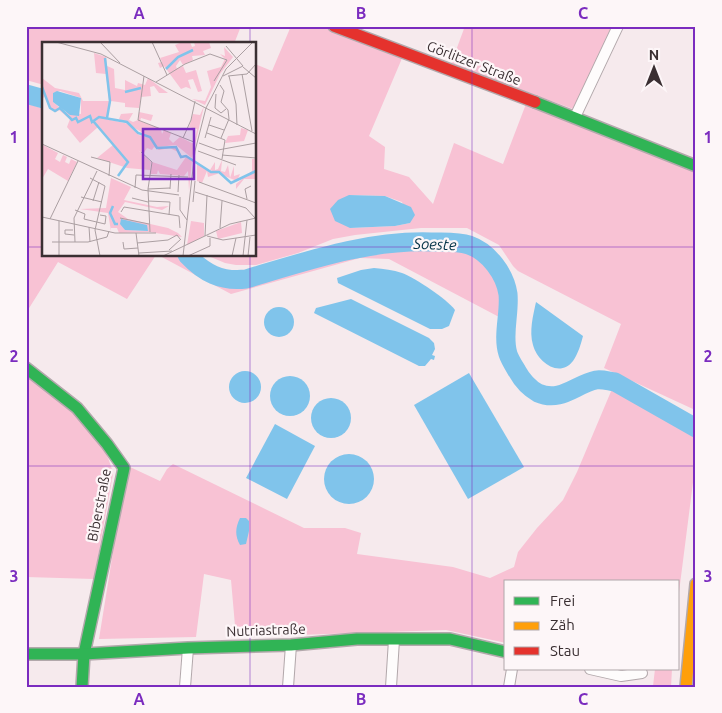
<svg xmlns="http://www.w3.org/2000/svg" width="722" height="713" viewBox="0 0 722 713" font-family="Ubuntu,sans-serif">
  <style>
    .green { fill: #f8c2d4; fill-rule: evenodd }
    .water { fill: #80c4eb }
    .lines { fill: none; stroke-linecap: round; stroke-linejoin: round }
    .river { stroke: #80c4eb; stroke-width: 19 }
    .street-casing { stroke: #b2a8ab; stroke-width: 12 }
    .fast-casing { stroke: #b2a8ab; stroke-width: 14 }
    .slow-casing { stroke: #b2a8ab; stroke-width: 14 }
    .jam-casing { stroke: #b2a8ab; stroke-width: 14 }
    .street { stroke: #fefcfc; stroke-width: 10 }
    .fast { stroke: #30b455; stroke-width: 11 }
    .slow { stroke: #ff9f0a; stroke-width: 11 }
    .jam { stroke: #e5322d; stroke-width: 11 }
    .grid { fill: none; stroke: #7b2cbf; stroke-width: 1; stroke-opacity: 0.55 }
    .labels { text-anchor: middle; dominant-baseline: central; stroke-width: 4.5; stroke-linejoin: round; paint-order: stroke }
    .street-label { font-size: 14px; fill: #3a2f32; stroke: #fdf6f8 }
    .water-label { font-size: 15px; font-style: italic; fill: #013045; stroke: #fdf6f8 }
    .inset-river { fill: none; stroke: #80c4eb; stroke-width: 2.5 }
    .inset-road { fill: none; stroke: #ab9fa2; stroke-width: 1 }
    .view { fill: #7b2cbf; fill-opacity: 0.15; stroke: #7b2cbf; stroke-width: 2.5 }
    .inset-edge { fill: none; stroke: #3a2f32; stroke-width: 2.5 }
    .neatline { fill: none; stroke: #7b2cbf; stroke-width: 2 }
    .grid-label { font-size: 16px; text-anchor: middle; font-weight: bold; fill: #7b2cbf }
  </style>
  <rect width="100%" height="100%" fill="#f6eaed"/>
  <g class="green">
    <path d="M26,26H241L234,44H44V85L26,80Z"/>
    <path d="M291,26H323L403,56L369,136L385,147L384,169L409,177L433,204L454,143L503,164L526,104L696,173V392L693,409L604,368L621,324L518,271L513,266L499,245L467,228H421L355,235L333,239L298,253L256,265H236L225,263L206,255H255V64L272,71ZM349,195L385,196L402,202L410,223L395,226L350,228Z"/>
    <path d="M465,26H614L573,109L451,64Z"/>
    <path d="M26,103L44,109V255H156L127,299L58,262L26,313Z"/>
    <path d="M403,245L463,249L483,263L500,287L501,318L389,259L360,258L231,294L158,255H182L196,272L236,284L361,251Z"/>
    <path d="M26,375C57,399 106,433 113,474L94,579L26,577Z"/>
    <path d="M612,389L656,415L696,436V459L678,600V582H506V643L446,630L236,637L231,580L204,574L196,637L99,639L126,471L130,467L160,481L167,469L173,464L304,528H345L361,533L357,554L453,567L490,578L514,567L518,552L537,528L563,500L577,472Z"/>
    <path d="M655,669H672L671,687H650L653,686Z"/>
  </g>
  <g class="water">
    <path d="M349,195L385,196L411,207L415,215L410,223L395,226L350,228L335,221L330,209L338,200Z"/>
    <path d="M374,268C384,269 393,270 402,273C415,278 447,299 455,310L449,326L442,329H430L338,283L337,278L361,270Z"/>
    <path d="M351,299L429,338L434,343L435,349L432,355L435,356L434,360L431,359L425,366H419L314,313L316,308Z"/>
    <path d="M536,302L583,336C581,344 578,354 573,361C559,379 537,361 533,345C529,331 533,316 536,302Z"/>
    <circle cx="279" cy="322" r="15"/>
    <circle cx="245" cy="387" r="16"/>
    <path d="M469,373L524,467L468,499L414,405Z"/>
    <circle cx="290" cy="396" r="20"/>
    <circle cx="331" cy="418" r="20"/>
    <path d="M275,424L315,446L287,499L246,478Z"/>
    <circle cx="349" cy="479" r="25"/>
    <path d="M240,518H246L249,521V531L246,544L240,545C235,536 235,528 240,518Z"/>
  </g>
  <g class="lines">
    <g class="river">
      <path d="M26,94L44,99"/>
      <path d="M187,255C204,273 221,282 246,279C307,261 367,240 431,242C444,242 458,241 469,245C489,252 505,274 508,294C510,314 502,335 508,354C510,360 514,366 517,371C522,380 529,388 538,393C561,403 576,384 596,380C602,379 608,381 615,382L696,428"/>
    </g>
    <defs>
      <g id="street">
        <path d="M575,117L618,26"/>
        <path d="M590,669L621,676L642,673"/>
        <path d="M185,687L188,648"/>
        <path d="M288,687L291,645"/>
        <path d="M391,687L394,640"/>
        <path d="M509,687L512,669"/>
      </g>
      <g id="fast">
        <path d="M535,102L696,166"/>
        <path d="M26,368L77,408L107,444L124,468L84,654L82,687"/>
        <path d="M26,654H84L188,648L291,645L357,639H450L506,652"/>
      </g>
      <path id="slow" d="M686,687L696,584"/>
      <path id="jam" d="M334,26L535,102"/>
    </defs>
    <use href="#street" class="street-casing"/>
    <use href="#fast" class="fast-casing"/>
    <use href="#slow" class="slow-casing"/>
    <use href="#jam" class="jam-casing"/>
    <use href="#street" class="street"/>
    <use href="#fast" class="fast"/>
    <use href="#slow" class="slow"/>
    <use href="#jam" class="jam"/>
  </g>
  <path class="grid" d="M250,26V44M472,26V687M26,247H44M255,247H696M250,255V687M26,466H696"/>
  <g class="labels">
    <g class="street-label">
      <text transform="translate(474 63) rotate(21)">Görlitzer Straße</text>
      <text transform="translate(99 505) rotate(-79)">Biberstraße</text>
      <text transform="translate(266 630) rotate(-2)">Nutriastraße</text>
    </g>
    <g class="water-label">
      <text transform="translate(435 244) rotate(2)">Soeste</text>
    </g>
  </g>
  <g transform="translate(42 42)">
    <rect width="214" height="214" fill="#f6eaed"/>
    <path d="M140,0H148L150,5L153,4L152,0H167L169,6L161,9L163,13L150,14L151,18L141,23L138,18L134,24L135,27L141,24L144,31L154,28L160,49L156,50L151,37L146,38L149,47L144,45L139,47L122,24L118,26L116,21L120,20L118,16L137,10L133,3ZM182,5L191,15L178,32L163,63L150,57L163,59L169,45L165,29L179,25L183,17L178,12L183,14ZM52,11L64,15L65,24L72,27L73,46L83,48V38L95,44L96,41L103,43L106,36L126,51H117L112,44L108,45L109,54L99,55L97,66L83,65V61L69,59L64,77L87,82L97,93L108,96L115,107L133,105L136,110L128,106L117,108L112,105L110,108L105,106L101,112L96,108L109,120L108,128L85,126L55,116L71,103L56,85L38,101L25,85L28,77L17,68L14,70L7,66L3,54L0,57V36L13,46L37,51L41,59H67L64,32L54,31ZM18,49L39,56V72L23,70L11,60V51ZM162,64L150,116L134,103L115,105L108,95L77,77L79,72L91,71L87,78L91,80L96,78L97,70L111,73L109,79L99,76L98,79L119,87L120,92L122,88L129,91L127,97L131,101L138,95L152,102L155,87L147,85L151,72L158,73ZM199,86L206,88L202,99L183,101L186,94L198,93ZM1,103L16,111L13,117L18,120L21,113L25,115L23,120L27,122L29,117L35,120L26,139L6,127L0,137ZM144,115L150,118L147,149L146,129L142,134L118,132L116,128L115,132H108L110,120L135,128ZM210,117H214V137H202L194,147V142L210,129ZM180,118L179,129L183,130L186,123L188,136L192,124V134L198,132L195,139L168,128L173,120V128L176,127ZM155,122L170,130L178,131L166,135L165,129L160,141L155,139ZM69,136L89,145L82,158L115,165L127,164L120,168L83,160L76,170L86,177L126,186L136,191L140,195L107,190L77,191L75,186H69V189L66,171L38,167L64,166ZM79,178L103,183L106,189L83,188ZM149,179L162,181V194L145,203ZM199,180L200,191L176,197L174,189Z" fill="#f8c2d4" fill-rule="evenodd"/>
    <path d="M15,49L39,56L37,74L28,73L11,60V51ZM79,177L105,183L106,189L83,188L78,182Z" fill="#80c4eb"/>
    <path class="inset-river" d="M63,16L68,59L65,76M124,27L136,15L151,8M0,45L8,66L13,69L18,66L30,78L34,76L36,80L48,74L50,80L57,75L85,80L96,91L108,95L115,106L134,105L139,115L144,114L169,130H177L189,141L214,129M83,50L99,46M52,80L86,120L76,134M71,164L68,171L73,182H76"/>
    <path class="inset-road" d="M14,0L59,12L214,92M58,0L78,21M110,0L125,33M184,4L201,24M201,25L214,36M200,32L210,89M102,34L96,78L152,100M181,34L201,24M186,34L205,32L214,22M187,34L194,62L195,83M114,40L143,22L168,12L185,18L172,39M178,43L182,49L179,60L186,68L187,77L179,96M174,52L173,66L179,71L184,67M167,83L182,88M165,91L183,98L180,117M141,96L149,78L153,59M163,96L169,75M157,101L176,108L214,101M0,102L100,148L137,153M156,109L194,123M99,110L110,120L106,147L108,190M180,113L214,116M49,115L68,120L67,134M48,136L63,144L53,188L58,214M157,140L214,161M93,146L94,133L146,135M106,147L128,146M128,147L129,132M136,150L137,133M153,150L204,166L213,176M39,155L60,160M138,155V168L145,178M90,156L106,160M205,157L203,147L209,144M51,159L57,140M106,159L128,160L127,173M151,160L153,139M33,168L43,172L42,177L63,182L64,174L58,173M79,170L82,165L137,174L138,186M0,175L73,191H114M78,176L107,182M8,177L36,119M47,185L48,200M178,186L180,159M31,188H23V192L32,193M94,191L97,214M163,194L165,153M165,194L181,198L214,193M10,200H46L65,195L67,189M33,200L32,176L55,129M81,200L82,207L96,206M95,201L126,198L135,193L138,197M127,208L139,197M97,211L130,209M17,214V179M121,214L188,182L214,176M141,214L153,109L164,66L184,27L211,0M146,214L168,204V196M190,214L194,196M201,214L205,178M206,214L208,195"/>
    <path class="view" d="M101,87H152V137H101Z"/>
    <rect width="214" height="214" class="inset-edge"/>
  </g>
  <rect width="722" height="713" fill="none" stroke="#fdf6f8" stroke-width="55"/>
  <rect x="504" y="580" width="175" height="90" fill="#fdf6f8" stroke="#afa6a9"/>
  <rect x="514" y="597" width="25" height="8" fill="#30b455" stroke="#afa6a9"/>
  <text x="550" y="606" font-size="15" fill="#3a2f32">Frei</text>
  <rect x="514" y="622" width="25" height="8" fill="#ff9f0a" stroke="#afa6a9"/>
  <text x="550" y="630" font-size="15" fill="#3a2f32">Zäh</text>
  <rect x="514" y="647" width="25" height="8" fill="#e5322d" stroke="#afa6a9"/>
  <text x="550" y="656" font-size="15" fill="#3a2f32">Stau</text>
  <g transform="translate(654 68)" stroke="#fdf6f8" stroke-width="4" paint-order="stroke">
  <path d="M0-4L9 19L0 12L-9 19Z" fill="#3a2f32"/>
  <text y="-8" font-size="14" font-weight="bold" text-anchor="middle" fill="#3a2f32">N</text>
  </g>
  <rect x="28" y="28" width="666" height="658" class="neatline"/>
  <g class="grid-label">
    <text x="139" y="19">A</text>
    <text x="361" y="19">B</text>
    <text x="583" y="19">C</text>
    <text x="14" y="143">1</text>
    <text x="708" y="143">1</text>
    <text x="14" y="362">2</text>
    <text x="708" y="362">2</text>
    <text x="14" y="582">3</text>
    <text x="708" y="582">3</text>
    <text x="139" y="705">A</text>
    <text x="361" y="705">B</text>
    <text x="583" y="705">C</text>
  </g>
</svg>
